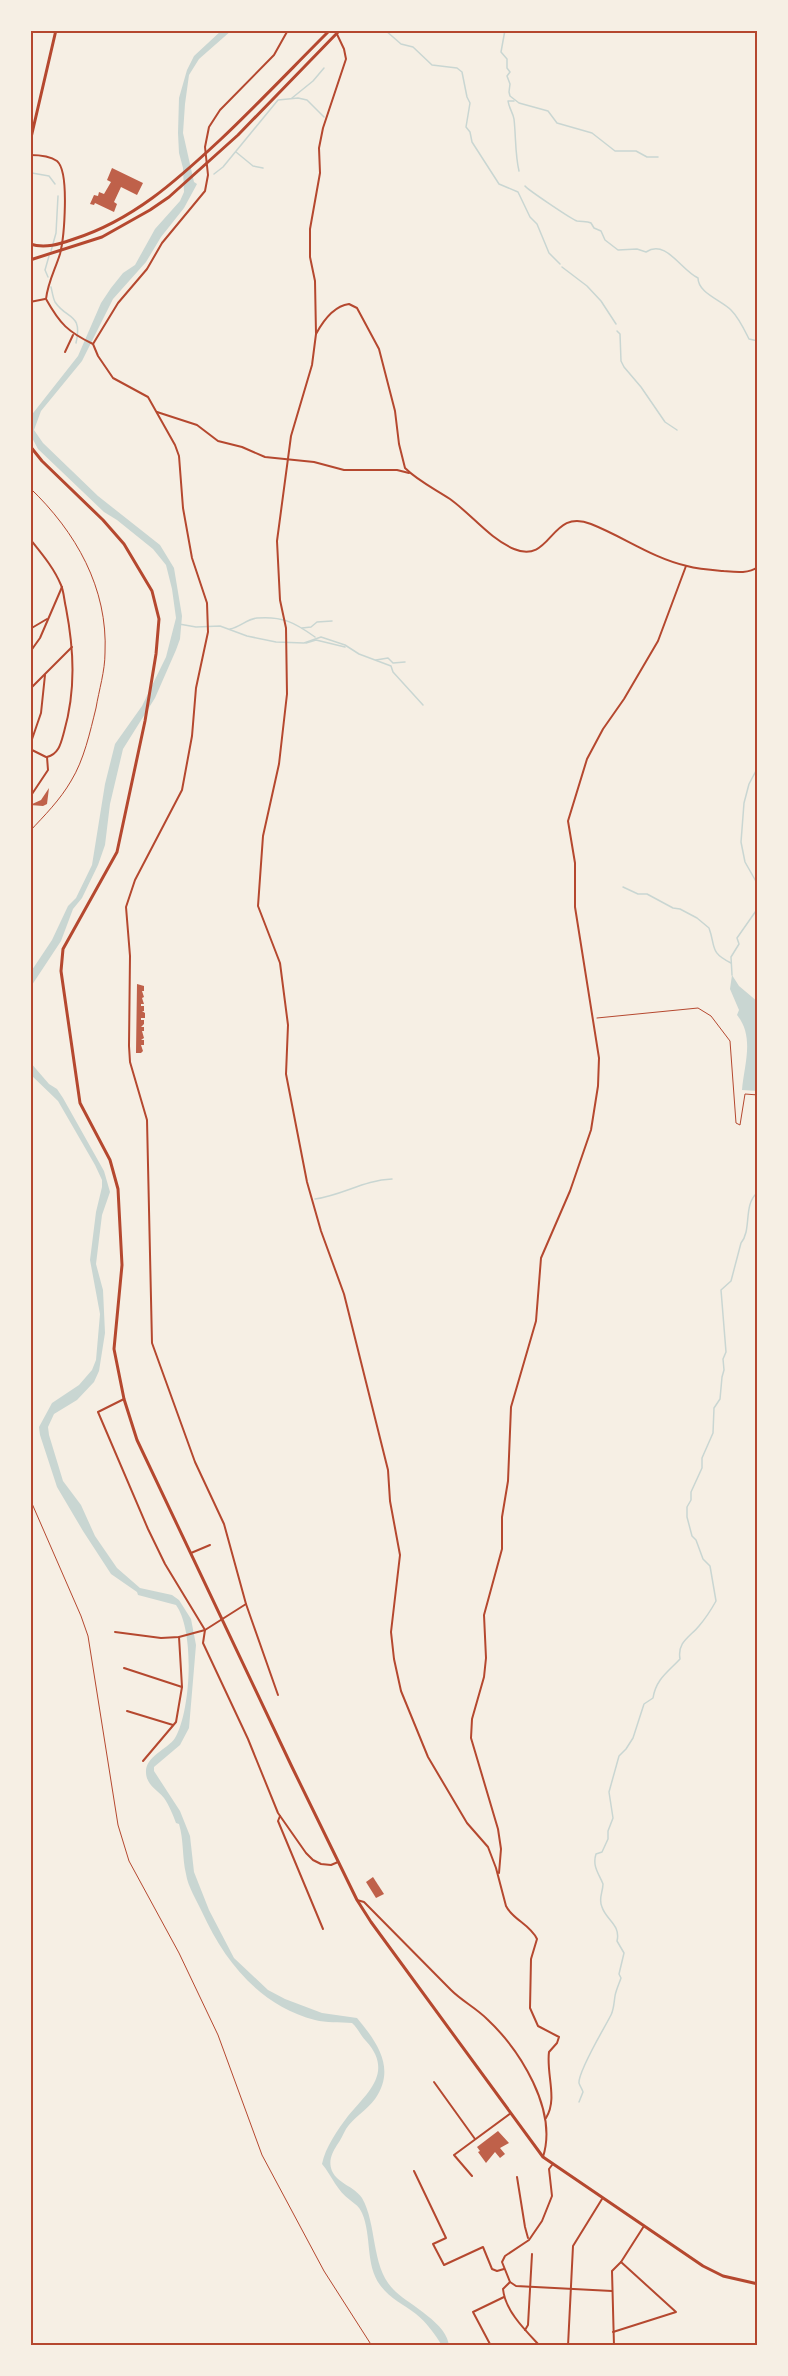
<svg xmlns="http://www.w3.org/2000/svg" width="788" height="2376" viewBox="0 0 788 2376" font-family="Montserrat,sans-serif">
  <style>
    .water { fill: #c9d6d2 }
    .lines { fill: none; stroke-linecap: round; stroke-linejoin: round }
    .stream { stroke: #c9d6d2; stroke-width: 1.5 }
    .building { fill: #bf614a }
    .path { stroke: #b5482f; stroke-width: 1 }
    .minor { stroke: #b5482f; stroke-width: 2 }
    .secondary { stroke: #b5482f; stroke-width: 3 }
    .primary { stroke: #b5482f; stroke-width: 3 }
    .neatline { fill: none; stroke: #b5482f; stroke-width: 2 }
  </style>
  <rect width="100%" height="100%" fill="#f6efe4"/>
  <g class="water">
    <path d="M222,30H232L199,59L189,75L185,104L183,133L194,182L197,184L184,208L161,237L146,262L113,299L82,361L41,411L34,430L43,443L98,496L160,545L174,568L182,616L180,639L176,650L155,698L123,749L110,804L105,845L98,865L82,898L73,909L61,941L30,988V973L52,940L68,906L76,898L92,865L105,784L115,744L142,706L166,657L176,618L172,589L166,565L153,549L117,520L104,512L38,449L30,434V417L78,356L101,303L111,288L123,273L135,265L155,229L180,201L184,192L183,168L179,153L178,133L179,98L187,70L194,56Z"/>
    <path d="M732,975L739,986L758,1002V1091L742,1090C744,1065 755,1037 737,1015L739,1010L730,989Z"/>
    <path d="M30,1062L49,1084L57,1089L63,1098L104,1171L110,1192L102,1215L96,1264L103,1290L105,1333L99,1371L94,1382L77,1400L54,1414L48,1427L49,1435L63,1481L81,1505L95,1536L117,1568L140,1588L172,1595L179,1600L191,1619L196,1645L189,1728L180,1745L154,1767V1771L180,1811L190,1836L194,1872L209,1910L234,1958L268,1990L285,1999L322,2013L357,2018C378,2043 396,2069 375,2099C367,2110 353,2118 346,2129C343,2134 341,2140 337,2145C332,2153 328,2161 332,2171C338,2184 354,2186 362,2198C378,2226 370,2269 396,2292C410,2305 448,2324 449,2346H442C436,2335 426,2322 416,2314C403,2304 390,2299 380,2285C365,2264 372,2236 362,2213C359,2206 356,2205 350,2200C337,2191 332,2176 322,2164C325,2148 338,2129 348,2116C368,2092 394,2072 366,2041C360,2035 358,2028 352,2023C340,2022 326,2023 315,2020C259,2005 225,1962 202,1912C197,1901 188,1887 186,1874C182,1857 184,1841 179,1824L176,1823C173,1815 169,1805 164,1798C157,1789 147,1786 146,1773C145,1756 167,1750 175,1738C191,1711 195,1631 176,1605L138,1595L137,1592L111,1574L83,1531L57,1487L40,1435L39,1427L52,1403L79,1385L92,1370L96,1360L100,1314L90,1260L96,1212L102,1187V1180L95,1165L58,1101L30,1074Z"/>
  </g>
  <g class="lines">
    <g class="stream">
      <path d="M385,30L401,44L413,47L432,65L457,68L462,72L467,97L470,103L466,127L470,132L472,142L499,184L518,192L530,217L537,224L549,253L560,264"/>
      <path d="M505,30L501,52L507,59V68L510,72L507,76L510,84L509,92L510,96L519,103L548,111L557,123L592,133L615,151H636L647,157H658"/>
      <path d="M753,30L758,33"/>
      <path d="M292,98L313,81L324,68"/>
      <path d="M514,101H508C509,108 513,113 514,119C516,137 515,154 519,171"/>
      <path d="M236,152L253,166L263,168"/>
      <path d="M32,173L49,176L55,184"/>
      <path d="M214,174L223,167L278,100L298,98L307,100L324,117"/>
      <path d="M525,186C527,189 571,219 577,221C582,222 587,221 591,223L594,228L601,231L605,240L618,250L637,249L646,252C666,239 680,269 698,278C698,293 721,300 731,310C739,318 744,329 749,339L758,341"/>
      <path d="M51,251L56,233L58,196"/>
      <path d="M562,267L587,286L601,301L616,324"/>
      <path d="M48,277L45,270L49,256"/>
      <path d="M51,287C52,291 53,298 55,302C67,320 83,313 76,343"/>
      <path d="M617,331L620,334L621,361L624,367L641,387L665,422L677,430"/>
      <path d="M179,624L196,627L220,626L247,636L276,642L304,643L321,637L345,645L359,654L391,666L393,672L423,705"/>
      <path d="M302,628L311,627L317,622L332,621"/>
      <path d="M230,629C240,627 247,619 257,618C282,616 294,622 315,637"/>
      <path d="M306,643L316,640L345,647"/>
      <path d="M376,660L388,658L393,663L405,662"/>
      <path d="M758,767L749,784L744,803L741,842L745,862L758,885"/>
      <path d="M623,887L638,894H647L673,908L680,909L697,918L709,928C716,947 709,952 731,963"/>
      <path d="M732,975L731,957L739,944L737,938L758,908"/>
      <path d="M315,1199C343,1195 364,1180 392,1179"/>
      <path d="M579,2102L583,2092C583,2091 579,2084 579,2083C578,2071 605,2027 611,2015C614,2009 614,2002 615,1996C616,1990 619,1984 621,1978L619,1974L624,1953L617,1941C621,1925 606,1920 602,1907C598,1899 603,1892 603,1884C599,1874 592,1866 596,1854L602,1852L608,1839V1831L613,1818L609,1792L619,1756L626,1749L633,1738L644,1704L653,1698C656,1679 668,1672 680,1659C677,1642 690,1637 699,1626C705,1619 711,1610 716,1601L710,1566L703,1559L696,1540L692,1536L687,1517V1507L691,1500V1492L702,1468V1458L713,1433L714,1408L720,1399L722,1377L724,1370L723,1359L726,1352L721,1290L731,1281L741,1243C752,1230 743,1205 757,1193L758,1184"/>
    </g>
  </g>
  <g class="building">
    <path d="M112,168L143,183L137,195L121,187L114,202L117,204L114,212L95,203L94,205L90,204L94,195L98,196L99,192L104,194L111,182L107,180Z"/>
    <path d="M49,788L47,804L43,806L30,805L41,800Z"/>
    <path d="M137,984L144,986V991H142L144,997L142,998L144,1004H141V1006H144V1011H142L145,1013V1018H141V1020H144V1024L141,1027H144V1031H142L144,1038L141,1040H144V1045H141L143,1051L141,1053H136Z"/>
    <path d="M373,1877L384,1894L376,1898L366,1882Z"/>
    <path d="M498,2131L509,2143L500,2148L505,2154L500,2158L495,2152L486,2163L478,2152L480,2151L477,2147Z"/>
  </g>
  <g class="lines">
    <g class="path">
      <path d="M30,488C76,532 108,588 105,653C105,671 99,690 96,708C90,732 84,760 71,781C60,800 45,815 30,831"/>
      <path d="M597,1018L698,1008L711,1016L730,1041L736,1123L740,1125L745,1094L758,1095"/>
      <path d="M30,1499L81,1616L88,1636L118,1825L129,1861L179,1953L218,2035L262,2155L324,2271L372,2346"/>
    </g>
    <g class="minor">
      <path d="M335,30L344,49L346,59L323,128L319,148L320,173L310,229V257L315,281L316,334L312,365L291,436L277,541L280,600L286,628L287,694L279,764L263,836L258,906L280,963L288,1025L286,1074L307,1182L321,1231L344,1294L388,1470L390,1501L400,1555L391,1632L394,1659L401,1691L428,1757L467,1823L488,1847L496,1868L506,1906C513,1920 530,1924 537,1939L531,1959L530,2008L538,2026L559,2037L557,2043L549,2052C546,2074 558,2099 546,2118"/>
      <path d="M30,155C39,155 50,156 57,161C70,172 64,238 60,254C55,270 48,282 46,299C60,324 68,332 93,344L98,356L113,378L148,397L175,445L179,456L183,508L192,558L207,603L208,632L196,688L192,736L182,790L135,880L126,907L130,956L129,1046L130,1062L147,1120L152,1343L195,1462L224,1524L246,1604L205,1630L179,1637L161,1638L115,1632"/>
      <path d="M30,302L45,299"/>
      <path d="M316,334C323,321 334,306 349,304L357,308L379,349L395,411L399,444L405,468C418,481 435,489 450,499C471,514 490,539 514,549C552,565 550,507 591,524C624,537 652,558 687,566C698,569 711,570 723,571C735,572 748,574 758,567"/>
      <path d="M93,344L118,303L147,269L162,243L205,191L208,175L205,147L209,127L220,110L274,55L288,30"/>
      <path d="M65,352L73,335"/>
      <path d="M157,412L197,425L218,441L242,447L265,457L314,462L344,470H397L409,473"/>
      <path d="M30,539C42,554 54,568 61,585C64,592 64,600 66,608C74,650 76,690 64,732C61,743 59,754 47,757L48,770L30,797"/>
      <path d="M30,629L47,619"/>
      <path d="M30,652L40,638L62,587"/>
      <path d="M30,689L72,647"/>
      <path d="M30,745L41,713L45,675"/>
      <path d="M30,749L46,757"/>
      <path d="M124,1399L98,1412L148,1529L165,1564L205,1630"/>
      <path d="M191,1553L210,1545"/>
      <path d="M246,1604L278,1695"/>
      <path d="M205,1630L203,1643L248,1739L278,1813L306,1853L313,1860L321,1864L331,1865L338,1862"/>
      <path d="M124,1668L182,1687"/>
      <path d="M127,1711L173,1725"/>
      <path d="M143,1761L176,1722L182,1687L179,1637"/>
      <path d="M280,1816L278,1821L323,1929"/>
      <path d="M499,1873L501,1849L498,1829L471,1738L472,1719L484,1677L486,1658L484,1615L502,1549V1517L508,1481L511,1407L536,1321L541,1258L570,1191L591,1130L598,1086L599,1058L575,907V863L568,821L587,759L603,729L624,699L658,641L686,566"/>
      <path d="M357,1900L364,1902C393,1931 422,1961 451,1990C462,2001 476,2008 487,2019C520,2050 558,2110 543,2157"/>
      <path d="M434,2082L475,2139"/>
      <path d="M552,2165L549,2169L552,2196L542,2221L529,2240L505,2256L502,2262L510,2282L516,2286L612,2291"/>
      <path d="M414,2171L446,2238L433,2244L444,2265L483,2247L492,2269L497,2271L504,2269"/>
      <path d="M472,2176L454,2155L511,2113"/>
      <path d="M517,2177L525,2227L528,2238"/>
      <path d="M510,2282L503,2289C505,2311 526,2331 540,2346"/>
      <path d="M525,2330L528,2325L532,2254"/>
      <path d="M613,2332L676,2312L621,2262"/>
      <path d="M491,2346L473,2312L504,2297"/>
      <path d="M568,2346L573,2246L602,2199"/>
      <path d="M614,2346L612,2271L621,2262L644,2226"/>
    </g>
    <g class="secondary">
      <path d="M30,142L56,30"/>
      <path d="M30,446L42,461L103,520L124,544L152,591L159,619L156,654L145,721L117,852L63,949L61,971L80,1103L110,1160L118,1189L122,1265L114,1349L124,1399L137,1440L292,1767L357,1900L371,1922L543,2157L703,2266L723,2276L758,2284"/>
    </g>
    <g class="primary">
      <path d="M30,244C45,249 60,244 74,239C133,220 176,181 220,140C258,104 293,67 330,30"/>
      <path d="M30,260L102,237L150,210L169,197L238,135L340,30"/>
    </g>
  </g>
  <rect width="788" height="2376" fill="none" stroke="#f6efe4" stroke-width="63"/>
  <rect x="32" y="32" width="724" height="2312" class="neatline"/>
</svg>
